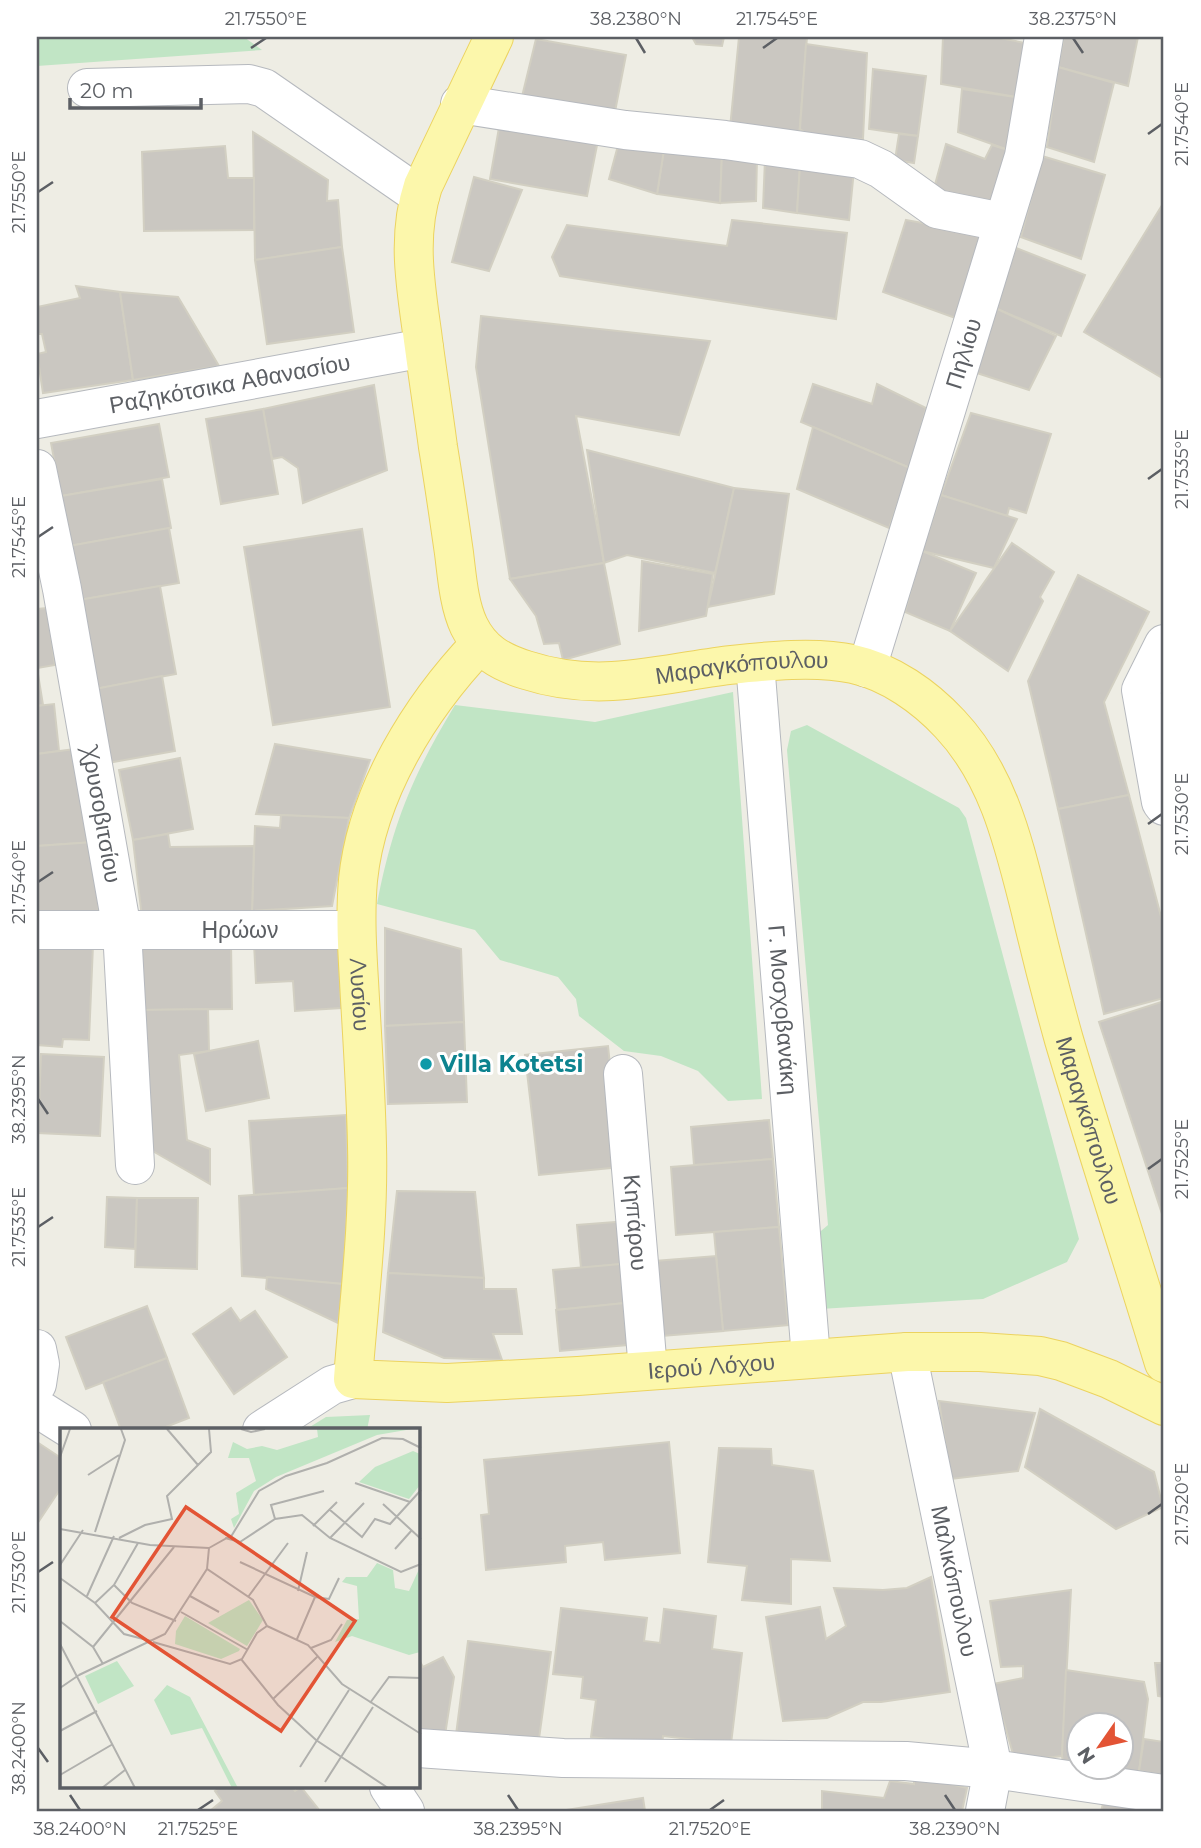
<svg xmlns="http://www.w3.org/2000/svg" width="1201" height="1848" viewBox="0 0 1201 1848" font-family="Montserrat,sans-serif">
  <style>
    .green { fill: #c1e5c5 }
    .building { fill: #cac7c1; stroke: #d2cfc2; stroke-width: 2; fill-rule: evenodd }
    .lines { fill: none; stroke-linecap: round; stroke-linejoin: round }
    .minor-casing { stroke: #b6b9be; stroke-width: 40 }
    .major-casing { stroke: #ecd35f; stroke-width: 40 }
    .minor { stroke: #fff; stroke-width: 38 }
    .major { stroke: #fcf7ab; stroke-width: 38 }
    .ticks { fill: none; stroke: #5c5f64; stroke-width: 2.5 }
    .culture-dot { fill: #0f9aa8; stroke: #fff; stroke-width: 2.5 }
    .labels { text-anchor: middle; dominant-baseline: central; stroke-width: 6; stroke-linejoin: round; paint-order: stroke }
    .street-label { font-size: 23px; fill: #5c5f64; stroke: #fff }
    .culture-label { font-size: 23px; font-weight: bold; fill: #0d838f; stroke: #fff; text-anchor: start }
    .inset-road { fill: none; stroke: #b0b0ad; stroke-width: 2 }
    .view { fill: #e35435; fill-opacity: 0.15; stroke: #e35435; stroke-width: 3.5 }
    .inset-edge { fill: none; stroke: #5c5f64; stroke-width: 3.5 }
    .neatline { fill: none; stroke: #5c5f64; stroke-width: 2.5 }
    .ticks-label { font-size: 18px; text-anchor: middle; fill: #5c5f64 }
  </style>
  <rect width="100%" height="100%" fill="#eeede4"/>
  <g class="green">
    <path d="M37,37H244L262,50L37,66Z"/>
    <path d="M733,692L762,1099L728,1101L698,1071L661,1056L624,1051L579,1016L576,999L558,977L500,960L475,930L377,904C392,825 413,774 455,705L595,722Z"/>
    <path d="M807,725L959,808L966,818L1079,1239L1067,1262L983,1299L820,1309L815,1236L828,1225L787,750L791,731Z"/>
    <path d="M370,1415L367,1430H305L326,1417Z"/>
  </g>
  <g class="building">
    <path d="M692,37H724L722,46L696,44Z"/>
    <path d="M739,37H807L799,137L730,128Z"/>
    <path d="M943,37H995L1025,43L1022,98L941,84Z"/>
    <path d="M1064,37H1138L1128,86L1058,67Z"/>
    <path d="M536,39L626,55L613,122L519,109Z"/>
    <path d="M806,44L867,53L863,139L810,136L800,129Z"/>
    <path d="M1058,67L1114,83L1094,162L1047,147Z"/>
    <path d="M873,69L926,76L918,136L869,129Z"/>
    <path d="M962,89L1022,98L1014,152L958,132Z"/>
    <path d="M500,122L598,140L587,196L490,179Z"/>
    <path d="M253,132L328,180L327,201L338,200L342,247L255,260Z"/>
    <path d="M899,134L918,136L914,163L895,160Z"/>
    <path d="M666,137L722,153L720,203L657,194Z"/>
    <path d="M666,137L657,194L609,179L620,138Z"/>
    <path d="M946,144L985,159L992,145L1014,152L991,209L933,192Z"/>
    <path d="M225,146L228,178H254V230L144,231L142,152Z"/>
    <path d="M722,153L757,158L756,201L720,203Z"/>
    <path d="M1042,156L1105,175L1081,259L1021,237Z"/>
    <path d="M765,159L800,165L797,213L763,208Z"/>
    <path d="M800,165L854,170L849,220L797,213Z"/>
    <path d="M474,177L522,190L489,271L452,262Z"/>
    <path d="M1164,202V379L1084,332Z"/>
    <path d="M732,220L847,233L836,319L560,276L552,257L567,225L727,246Z"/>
    <path d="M906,220L983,234L958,319L883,292Z"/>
    <path d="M342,247L354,332L267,344L255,260Z"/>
    <path d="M1016,248L1085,275L1061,336L995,308Z"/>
    <path d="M76,286L120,292L133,380L43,393L37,354L46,352L42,334H37V307L80,298Z"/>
    <path d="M120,292L178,297L219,366L133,380Z"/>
    <path d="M995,308L1056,336L1029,390L974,372Z"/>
    <path d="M481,316L710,341L679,435L576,416L604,563L510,579L476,367Z"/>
    <path d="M813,384L872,404L877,384L926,408L910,468L801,422Z"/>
    <path d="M374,385L387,470L303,503L298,468L282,457L272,459L263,409Z"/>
    <path d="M263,409L278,494L221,504L206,419Z"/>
    <path d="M971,413L1051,434L1026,513L1009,508L1007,516L941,495Z"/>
    <path d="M159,424L169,477L61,496L51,443Z"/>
    <path d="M813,427L910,468L889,528L797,489Z"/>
    <path d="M587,450L734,488L715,573L627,555L604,563Z"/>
    <path d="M162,479L171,528L69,546L61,496Z"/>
    <path d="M734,488L789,494L774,594L708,607Z"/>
    <path d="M941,495L1017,519L994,568L922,551Z"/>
    <path d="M169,528L179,583L79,600L69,546Z"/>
    <path d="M362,529L390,707L273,725L244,547Z"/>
    <path d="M1012,543L1054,572L1040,597L1043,601L1008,671L950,631Z"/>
    <path d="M922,551L976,573L950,631L905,612Z"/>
    <path d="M642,561L713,574L706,616L639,631Z"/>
    <path d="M604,563L620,644L563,660L559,643L544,644L536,616L510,579Z"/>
    <path d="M1078,575L1149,612L1104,702L1129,795L1058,809L1028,681Z"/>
    <path d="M160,586L176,674L95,689L79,600Z"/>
    <path d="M47,608L55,665L37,668V609Z"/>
    <path d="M37,668L43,705L37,706Z"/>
    <path d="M162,676L175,751L108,763L95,689Z"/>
    <path d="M54,704L59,751L37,754V706Z"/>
    <path d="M275,744L370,760L349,818L256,814Z"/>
    <path d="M82,748L94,842L37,846V754Z"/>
    <path d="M180,758L193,829L133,840L119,770Z"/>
    <path d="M1129,795L1164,928V998L1104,1014L1058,809Z"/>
    <path d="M281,815L349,818L332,906L252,911L255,826L280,828Z"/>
    <path d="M168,834L170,847L254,846L252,911L142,918L133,840Z"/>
    <path d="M94,842L99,916L37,920V846Z"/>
    <path d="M385,928L461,949L464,1022L385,1026Z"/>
    <path d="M141,942H231L232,1009L142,1010Z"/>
    <path d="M37,943L93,945L89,1040L63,1039L62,1047L37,1045Z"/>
    <path d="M254,943H338L341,1008L295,1011L293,981L256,983Z"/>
    <path d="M1164,1001V1220L1099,1022Z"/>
    <path d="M208,1009L209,1051L179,1055L187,1140L210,1149V1184L144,1146L142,1010Z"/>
    <path d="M464,1022L467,1102L388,1104L385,1026Z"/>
    <path d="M258,1041L269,1098L206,1111L194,1054Z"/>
    <path d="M608,1046L621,1167L539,1175L525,1055Z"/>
    <path d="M41,1054L104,1057L100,1136L38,1133Z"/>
    <path d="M346,1115L348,1188L254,1195L249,1121Z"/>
    <path d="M769,1120L773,1159L694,1165L691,1127Z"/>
    <path d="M773,1159L779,1227L676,1235L671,1167Z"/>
    <path d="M348,1188L343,1284L242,1276L239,1196Z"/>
    <path d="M397,1191L475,1192L484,1278L388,1273Z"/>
    <path d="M107,1197L137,1198L135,1249L105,1247Z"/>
    <path d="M137,1198H198L197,1269L135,1267Z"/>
    <path d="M628,1221L632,1263L581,1268L577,1225Z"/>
    <path d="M779,1227L788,1325L723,1331L714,1232Z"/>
    <path d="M716,1256L723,1331L662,1336L655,1261Z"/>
    <path d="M632,1263L635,1302L557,1310L553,1270Z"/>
    <path d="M388,1273L484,1278V1289H516L522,1334H493L502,1360L444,1358L383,1332Z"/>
    <path d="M267,1277L343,1284L338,1323L266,1289Z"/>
    <path d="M635,1302L639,1344L560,1351L556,1310Z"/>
    <path d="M147,1306L167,1358L86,1389L66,1337Z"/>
    <path d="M231,1308L240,1321L255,1311L287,1357L234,1394L193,1334Z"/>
    <path d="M167,1358L189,1418L158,1430H121L103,1382Z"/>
    <path d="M939,1401L1035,1413L1018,1471L951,1479Z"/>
    <path d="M1040,1409L1154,1472L1163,1507L1116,1529L1025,1467Z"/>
    <path d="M37,1442L61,1458V1488L37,1524Z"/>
    <path d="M669,1442L680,1553L605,1560L603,1542L565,1546L566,1562L486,1570L481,1515L489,1514L484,1460Z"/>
    <path d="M719,1448L771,1449L772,1465L813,1471L830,1561L791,1559V1604L742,1600L747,1566L708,1562Z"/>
    <path d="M931,1577L950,1692L881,1702H863L827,1718L783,1721L766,1617L820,1607L826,1639L846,1626L834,1588L883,1590L907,1588Z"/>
    <path d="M1071,1590L1062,1756L1015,1761L993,1684L1023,1678V1666L1001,1667L990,1601Z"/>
    <path d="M561,1608L647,1618L644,1641L660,1643L664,1609L716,1616L712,1649L742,1653L731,1744L663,1736L662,1746L591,1737L596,1700L581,1698L583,1677L553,1674Z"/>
    <path d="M468,1641L551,1652L538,1746L456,1735Z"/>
    <path d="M443,1657L454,1677L445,1735L418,1734V1658L423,1667Z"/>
    <path d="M1155,1663H1164V1697L1158,1696Z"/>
    <path d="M1066,1670L1144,1682L1148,1699L1138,1780L1065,1777L1062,1756ZM1078,1726H1120V1768H1078Z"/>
    <path d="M1144,1739L1164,1742V1775L1139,1771Z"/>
    <path d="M914,1775L967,1788L962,1811H822V1791L884,1798L890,1781L914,1784Z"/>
    <path d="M221,1787H292L295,1791L301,1787L320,1811H210L222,1801L215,1791Z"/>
    <path d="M1106,1793L1152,1811H1101Z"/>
    <path d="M643,1798L645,1811H560Z"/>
  </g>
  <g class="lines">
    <defs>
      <g id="minor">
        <path d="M87,88L249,84L264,88L420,196"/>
        <path d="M460,104L625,130L725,140L860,159L881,169L937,209L1002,222"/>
        <path id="s1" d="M37,419L424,348"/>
        <path id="s2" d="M37,469L62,589L122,930L135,1165"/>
        <path d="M1164,644L1141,690L1161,802L1164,806"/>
        <path id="s3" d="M755,663L811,1358"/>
        <path id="s4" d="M867,668L1024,156L1044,37"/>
        <path id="s5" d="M37,930H356"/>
        <path id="s6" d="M623,1074L648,1370"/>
        <path d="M37,1349L40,1364L37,1384"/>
        <path id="s7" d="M907,1352L993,1769L985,1811"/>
        <path d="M37,1408L72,1430"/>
        <path d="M262,1430L332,1385L353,1379"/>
        <path d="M418,1748L563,1758L906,1761L993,1769L1164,1794"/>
        <path d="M389,1787L405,1811"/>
      </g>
      <g id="major">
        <path id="s8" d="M494,37L423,186C407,235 415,282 422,332C427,371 433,409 438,447C444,483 449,518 454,553C457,577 459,605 469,626C481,651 500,662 526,670C600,694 656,674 730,665C767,661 816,656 853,664C890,672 925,697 950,724C999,776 1014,845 1031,912C1041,954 1052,997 1064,1040C1096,1148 1131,1255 1164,1363"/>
        <path id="s9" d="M480,644C420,707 367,792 358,880C355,914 357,948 359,981C362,1036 366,1091 367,1146C369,1223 359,1301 353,1379L447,1383L578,1376L907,1352H980L1040,1356L1061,1361L1109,1379L1164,1406"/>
      </g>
    </defs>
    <use href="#minor" class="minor-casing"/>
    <use href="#major" class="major-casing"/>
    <use href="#minor" class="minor"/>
    <use href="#major" class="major"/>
  </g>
  <path class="ticks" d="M636,38L645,53M1073,38L1083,53M251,48L266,38M763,48L777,38M1148,134L1162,124M38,192L53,182M1148,479L1162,469M38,537L53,527M1148,824L1162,814M38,882L53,872M38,1099L48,1114M1148,1169L1162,1159M38,1227L53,1217M1148,1514L1162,1504M38,1572L53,1562M38,1748L48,1762M70,1795L80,1810M508,1795L518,1810M945,1795L955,1810M198,1810L213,1800M710,1810L724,1800"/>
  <circle class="culture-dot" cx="426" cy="1064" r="7"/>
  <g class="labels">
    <g class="street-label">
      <text stroke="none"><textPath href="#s4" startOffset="329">Πηλίου</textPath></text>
      <text stroke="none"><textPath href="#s1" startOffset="196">Ραζηκότσικα Αθανασίου</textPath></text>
      <text stroke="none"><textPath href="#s8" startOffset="903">Μαραγκόπουλου</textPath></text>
      <text stroke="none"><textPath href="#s2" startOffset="352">Χρυσοβιτσίου</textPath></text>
      <text stroke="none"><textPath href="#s5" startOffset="203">Ηρώων</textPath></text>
      <text stroke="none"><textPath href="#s9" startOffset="385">Λυσίου</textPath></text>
      <text stroke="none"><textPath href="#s3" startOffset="348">Γ. Μοσχοβανάκη</textPath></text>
      <text stroke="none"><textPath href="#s8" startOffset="1554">Μαραγκόπουλου</textPath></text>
      <text stroke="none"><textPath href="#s6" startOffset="149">Κηπάρου</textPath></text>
      <text stroke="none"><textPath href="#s9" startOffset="1129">Ιερού Λόχου</textPath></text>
      <text stroke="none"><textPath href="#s7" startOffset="234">Μαλικόπουλου</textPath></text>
    </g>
    <g class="culture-label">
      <text x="440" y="1064">Villa Kotetsi</text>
    </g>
  </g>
  <g transform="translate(60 1428)">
    <rect width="360" height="360" fill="#eeede4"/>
    <path d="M257,1H352L317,7L216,49L194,63L174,100L171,91L179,86L176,65L196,53L189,30H168L173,14L187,21L202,18L217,22L258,9ZM353,23L360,26V57L349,71L299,54L315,39ZM317,135L333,142L335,160L349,163L360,139V224L349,227L292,208L275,214L287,192L299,191L297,158L282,154L286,149H307ZM189,172L203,192L187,218L148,195ZM125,188L180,221L179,223L161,231L115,216L116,203ZM57,233L74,258L38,276L25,248ZM107,257L130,269L178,360H172L142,300L111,307L94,272Z" fill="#c1e5c5"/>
    <path class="inset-road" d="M107,1L138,37M181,1L191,4L205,1M0,29L10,1M28,47L59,27M295,55L350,74M323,76L361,111M270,82L302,109L315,91L330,96L361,62M215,91L211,77L264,63M253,98L277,74M0,101L90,117L149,120M35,104L65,12L61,1M59,110L85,97L112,91L107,68L151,24L149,1M165,110L180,114L215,91L242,87L270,110L341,144L361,136M270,110L304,75M149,120L172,107L199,63L226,48L267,35L322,10L343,11L361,20M335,121L352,102M180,134L255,169L269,171L279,150M0,137L23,102M147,141L149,120M0,150L35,175L64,206L91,213M54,157L72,175L116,193M238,163L247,124M27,168L54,108M130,168L159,184M188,169L228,115M35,175L54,157L78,115M121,184L188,222M0,193L33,219L43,236M207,198L248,217L282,256L361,306M237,211L255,169M93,214L170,236L182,231L197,205L207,198M0,216L75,360M33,219L114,119M251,220L271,212L282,196M181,231L218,277L256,312L328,360M19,247L105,206L147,141L193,172L207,198M0,260L19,247M213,271L257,229M310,275L329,249L361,250M0,303L37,283M240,339L289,262M0,347L53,316M265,354L313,279M42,360L65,342"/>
    <path class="view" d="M126,79L295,193L221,303L52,189Z"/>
    <rect width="360" height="360" class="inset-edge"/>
  </g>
  <rect width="1201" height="1848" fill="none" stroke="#ffffff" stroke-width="77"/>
  <g transform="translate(1100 1746) rotate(236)"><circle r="33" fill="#ffffff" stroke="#bebfc1" stroke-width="2"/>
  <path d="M0-5L12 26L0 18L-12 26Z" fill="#e35435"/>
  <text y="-10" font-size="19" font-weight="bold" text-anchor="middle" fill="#5c5f64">N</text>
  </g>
  <path d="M70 98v10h131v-10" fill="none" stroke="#5c5f64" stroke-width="3.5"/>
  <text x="80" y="98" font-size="21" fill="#5c5f64" stroke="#ffffff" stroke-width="5" paint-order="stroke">20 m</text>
  <rect x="38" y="38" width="1124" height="1772" class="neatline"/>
  <g class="ticks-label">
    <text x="266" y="25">21.7550°E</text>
    <text x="636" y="25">38.2380°N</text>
    <text x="777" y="25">21.7545°E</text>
    <text x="1073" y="25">38.2375°N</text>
    <text transform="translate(1182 124) rotate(-90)" y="6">21.7540°E</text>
    <text transform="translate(19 192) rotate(-90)" y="6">21.7550°E</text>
    <text transform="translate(1182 469) rotate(-90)" y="6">21.7535°E</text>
    <text transform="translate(19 537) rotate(-90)" y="6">21.7545°E</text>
    <text transform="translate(1182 814) rotate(-90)" y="6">21.7530°E</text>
    <text transform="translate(19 882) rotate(-90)" y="6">21.7540°E</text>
    <text transform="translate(19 1099) rotate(-90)" y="6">38.2395°N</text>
    <text transform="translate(1182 1159) rotate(-90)" y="6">21.7525°E</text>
    <text transform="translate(19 1227) rotate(-90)" y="6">21.7535°E</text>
    <text transform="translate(1182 1504) rotate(-90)" y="6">21.7520°E</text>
    <text transform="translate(19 1572) rotate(-90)" y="6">21.7530°E</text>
    <text transform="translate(19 1748) rotate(-90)" y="6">38.2400°N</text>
    <text x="80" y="1835">38.2400°N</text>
    <text x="198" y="1835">21.7525°E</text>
    <text x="518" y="1835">38.2395°N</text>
    <text x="710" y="1835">21.7520°E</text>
    <text x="955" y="1835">38.2390°N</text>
  </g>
</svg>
